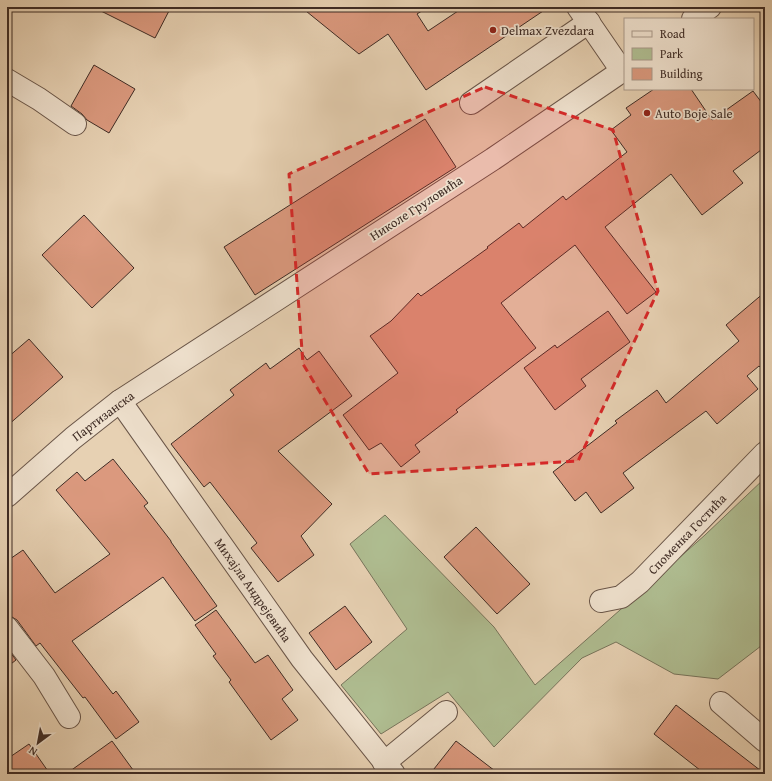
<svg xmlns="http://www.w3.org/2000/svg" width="772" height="781" viewBox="0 0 772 781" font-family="'Gentium Book Plus',serif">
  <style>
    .green { fill: #afbd91; stroke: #77745b }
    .building { fill: #db997e; stroke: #3f2c25 }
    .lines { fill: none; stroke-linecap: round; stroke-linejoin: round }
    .minor-casing { stroke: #695548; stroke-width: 24 }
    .minor { stroke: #efe1ce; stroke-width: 22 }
    .marked { fill: #d62828; fill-opacity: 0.2; stroke: #d62828; stroke-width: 3; stroke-dasharray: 8 5; stroke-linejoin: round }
    .poi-dot { fill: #8f2418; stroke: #efe1ce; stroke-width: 1.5 }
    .labels { text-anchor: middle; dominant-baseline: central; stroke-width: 3.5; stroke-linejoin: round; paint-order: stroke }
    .poi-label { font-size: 13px; fill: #3f2c25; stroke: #efe1ce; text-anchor: start }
    .street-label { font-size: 13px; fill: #3f2c25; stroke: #efe1ce }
  </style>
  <rect width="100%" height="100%" fill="#e7d1b3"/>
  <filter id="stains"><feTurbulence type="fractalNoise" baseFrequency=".005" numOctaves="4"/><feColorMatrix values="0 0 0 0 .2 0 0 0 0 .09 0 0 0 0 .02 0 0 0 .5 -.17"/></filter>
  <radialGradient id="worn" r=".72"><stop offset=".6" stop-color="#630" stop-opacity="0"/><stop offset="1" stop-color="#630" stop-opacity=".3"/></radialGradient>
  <path class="green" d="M765,478V641L761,646L718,679L674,674L616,642L582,658L494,747L448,692L381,734L341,685L407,629L350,544L385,515L494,627L535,685L705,535Z"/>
  <g class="building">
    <path d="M93,7H171L155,38Z"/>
    <path d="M301,7H428L417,14L428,31L464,7H549L426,90L388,34L359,54Z"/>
    <path d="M94,65L135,89L109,133L87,120L82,114L71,106Z"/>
    <path d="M654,89H691L712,120L753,91L765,107V147L733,171L743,183L702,215L671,174L605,227L656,292L627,314L575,245L501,303L536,348L456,410L458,412L415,445L420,452L401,467L381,443L369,450L343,415L398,373L370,336L391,321L418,293L421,296L488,248L487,247L519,223L523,228L563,196L566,200L627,152L611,130L631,115L626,108Z"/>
    <path d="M425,119L456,167L255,295L224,247Z"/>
    <path d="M84,215L134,268L92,308L42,255Z"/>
    <path d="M765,292V372L759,366L747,376L758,389L717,424L706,411L623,473L634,488L601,513L586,492L575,501L553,472L617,423L615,421L657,390L666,403L739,341L726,325Z"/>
    <path d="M608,311L630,342L581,379L586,386L555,410L524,368L555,345L557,348Z"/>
    <path d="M29,339L63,377L7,426V358Z"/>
    <path d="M299,348L307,360L319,351L352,396L278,451L332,504L301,536L314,555L278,582L251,548L257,543L210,482L204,487L171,444L234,395L230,390L266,363L270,369Z"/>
    <path d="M113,459L148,503L144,506L171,541V542L217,606L195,621L163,577L72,641L113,694L116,691L139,722L116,739L85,697L83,698L40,643L36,646L17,620L12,617L7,616V561L23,550L55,593L110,554L56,490L77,472L85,481Z"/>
    <path d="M476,527L530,584L497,614L444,557Z"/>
    <path d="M345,606L372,642L336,670L309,633Z"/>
    <path d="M216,610L255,663L268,655L293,690L282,699L298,720L271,740L229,682L231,680L213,656L216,654L195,625Z"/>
    <path d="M7,648L16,660L7,667Z"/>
    <path d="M676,705L765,774H705L654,734Z"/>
    <path d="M112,741L136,774H66Z"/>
    <path d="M456,741L499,774H430Z"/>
    <path d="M29,744L50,774H7V759Z"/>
  </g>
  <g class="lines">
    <defs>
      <g id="minor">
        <path d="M578,7L622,71"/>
        <path d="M693,19L710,7"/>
        <path d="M7,80L39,99L75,124"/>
        <path d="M471,103L589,22"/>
        <path d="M120,401L302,659L394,774"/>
        <path d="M7,496L73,438L120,401L493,159L625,69"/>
        <path d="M601,601L621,597L640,582L765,453"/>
        <path d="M7,628L44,676L69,717"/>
        <path d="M721,703L765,741"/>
        <path d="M384,763L446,712"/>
      </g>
    </defs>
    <use href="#minor" class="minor-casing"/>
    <use href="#minor" class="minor"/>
  </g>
  <path class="marked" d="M485,87L613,130L658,291L578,461L369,474L303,364L289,174Z"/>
  <g class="poi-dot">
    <circle cx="493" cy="30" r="4"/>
    <circle cx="647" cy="113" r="4"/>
  </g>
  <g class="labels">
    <g class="poi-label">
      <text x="501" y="30">Delmax Zvezdara</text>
      <text x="655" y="113">Auto Boje Sale</text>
    </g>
    <g class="street-label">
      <text transform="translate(416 208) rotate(-33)">Николе Груловића</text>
      <text transform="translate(103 416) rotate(-37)">Партизанска</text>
      <text transform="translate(687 534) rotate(-46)">Споменка Гостића</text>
      <text transform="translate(253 590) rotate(55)">Михајла Андрејевића</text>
    </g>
  </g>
  <rect width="772" height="781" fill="none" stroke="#e7d1b3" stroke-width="24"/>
  <rect x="8" y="8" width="756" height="765" fill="none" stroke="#3f2c25" stroke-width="2"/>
  <rect x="12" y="12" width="748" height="757" fill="none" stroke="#3f2c25"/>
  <rect x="624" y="18" width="130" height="72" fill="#efe1ce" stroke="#a9998a"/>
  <rect x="632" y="31" width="20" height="6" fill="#efe1ce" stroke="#a9998a"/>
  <text x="660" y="38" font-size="12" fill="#3f2c25">Road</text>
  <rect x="632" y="48" width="20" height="12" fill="#afbd91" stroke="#a9998a"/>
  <text x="660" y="58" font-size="12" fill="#3f2c25">Park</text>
  <rect x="632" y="68" width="20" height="12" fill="#db997e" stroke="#a9998a"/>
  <text x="660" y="78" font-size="12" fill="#3f2c25">Building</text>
  <g transform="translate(38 743) rotate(212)" stroke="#efe1ce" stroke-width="3" paint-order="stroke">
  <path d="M0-3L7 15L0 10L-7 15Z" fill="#3f2c25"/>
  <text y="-6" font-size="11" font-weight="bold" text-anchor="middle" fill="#3f2c25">N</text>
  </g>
  <rect width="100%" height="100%" filter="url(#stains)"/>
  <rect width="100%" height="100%" fill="url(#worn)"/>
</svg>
